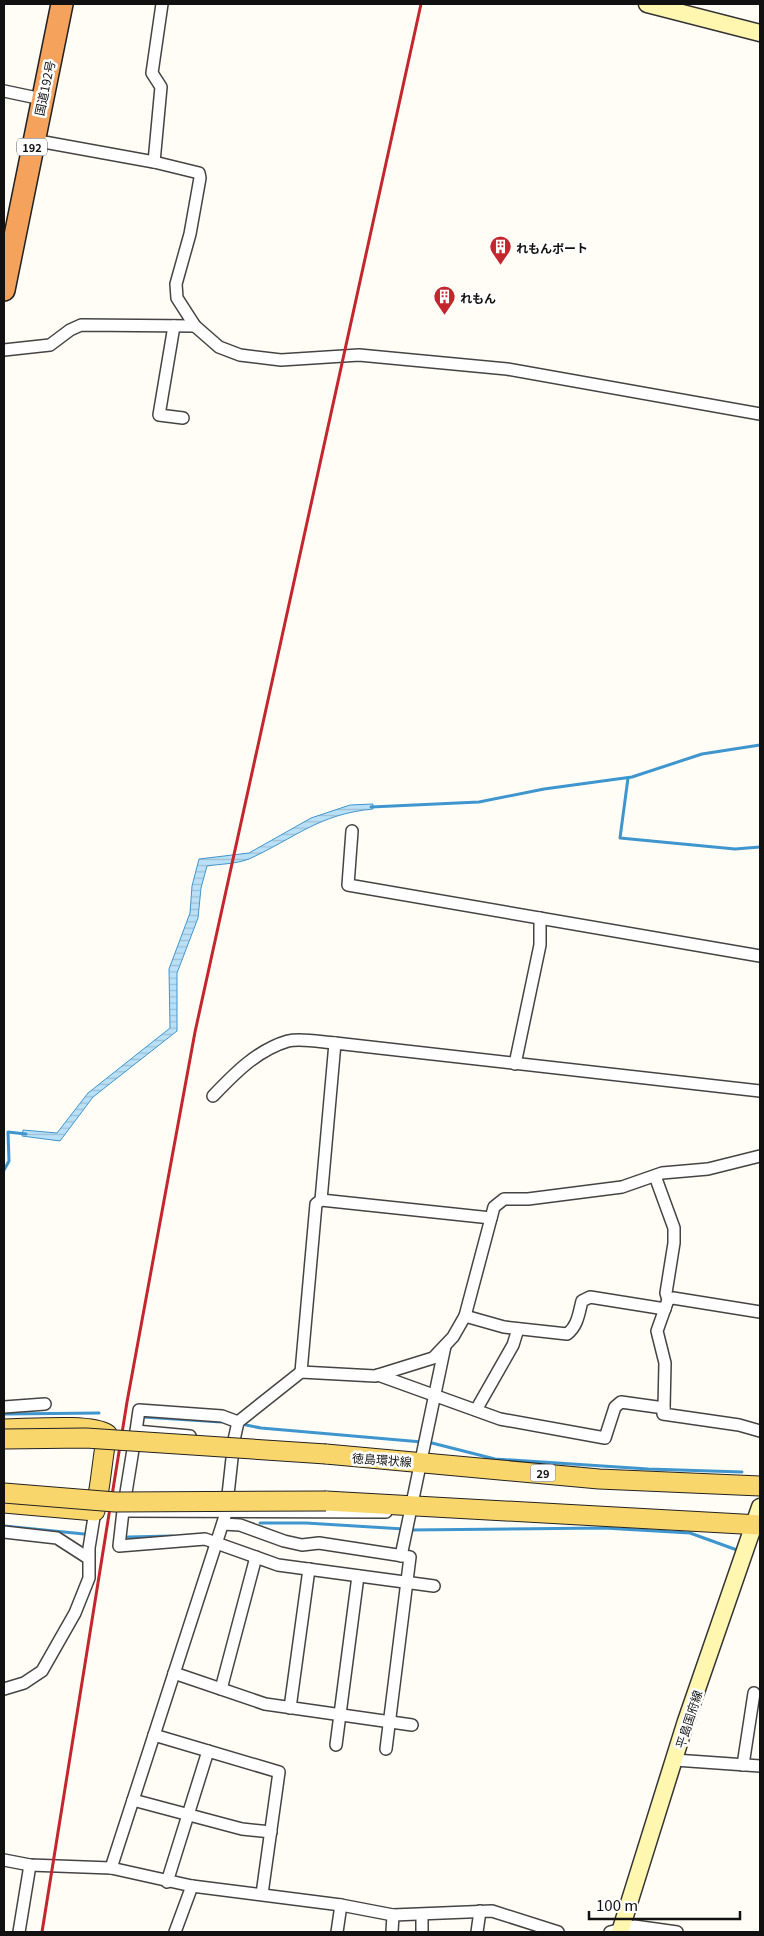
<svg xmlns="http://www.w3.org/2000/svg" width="764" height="1936" viewBox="0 0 764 1936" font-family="Georgia,'Noto Sans JP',serif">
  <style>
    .water { fill: url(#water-rules); stroke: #3f96cf }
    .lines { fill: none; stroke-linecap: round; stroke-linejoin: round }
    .stream { stroke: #3f96cf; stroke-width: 3 }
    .street-casing { stroke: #444; stroke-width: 14 }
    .secondary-casing { stroke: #333; stroke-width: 19 }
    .primary-casing { stroke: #222; stroke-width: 21 }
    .highway-casing { stroke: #222; stroke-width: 24 }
    .street { stroke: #fff; stroke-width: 11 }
    .secondary { stroke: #fff6b0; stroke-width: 16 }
    .primary { stroke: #f9d66b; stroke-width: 19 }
    .highway { stroke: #f5a25d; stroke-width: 21 }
    .rail { stroke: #c4262e; stroke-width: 3 }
    .primary-bridge-casing { stroke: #222; stroke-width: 21; stroke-linecap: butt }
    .primary-bridge { stroke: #f9d66b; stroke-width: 19 }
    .labels { text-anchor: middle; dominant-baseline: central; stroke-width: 5; stroke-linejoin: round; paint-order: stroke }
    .shield { fill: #fff; stroke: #585858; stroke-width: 1 }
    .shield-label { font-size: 11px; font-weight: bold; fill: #111 }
    .street-label { font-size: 12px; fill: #111; stroke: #fff }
    .poi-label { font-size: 12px; font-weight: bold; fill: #111; stroke: #fff; text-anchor: start }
  </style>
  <defs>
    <pattern id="water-rules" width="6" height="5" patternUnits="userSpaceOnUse" patternTransform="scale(1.25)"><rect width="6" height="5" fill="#b9e0f7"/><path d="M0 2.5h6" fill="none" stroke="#9ebfd3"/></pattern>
  </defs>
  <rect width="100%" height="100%" fill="#fffdf5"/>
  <path class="water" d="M373,804V809C319,814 295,838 249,859C236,864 220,864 207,866L201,888L198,918L177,973V1031L93,1097L60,1141L22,1136L23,1130L57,1133L88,1093L170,1028L169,969L190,913L192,886L199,859L249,853L311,818L350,805Z"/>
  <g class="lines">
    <g class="stream">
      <path d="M628,778L620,838L735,849L760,847"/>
      <path d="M371,807L479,802L544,789L632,777L702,754L760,745"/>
      <path d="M4,1170L9,1161L8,1132L26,1134"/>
      <path d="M4,1414L99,1413"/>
      <path d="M143,1417L221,1422"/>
      <path d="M246,1425L261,1428L422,1442"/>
      <path d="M428,1442L495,1459L648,1469L742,1472"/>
      <path d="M260,1523H306L404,1529"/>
      <path d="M4,1526L84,1534"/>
      <path d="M410,1530L604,1528L690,1533L737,1550"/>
      <path d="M128,1537L172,1536"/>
    </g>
    <defs>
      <g id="street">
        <path d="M4,91L42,99"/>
        <path d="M33,140L154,162L199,173L200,178L190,234L176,284L177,298L195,326L219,347L240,355L281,360L359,355L507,369L760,414"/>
        <path d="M154,162L161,87L152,73L162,4"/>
        <path d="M174,326L159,415L183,418"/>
        <path d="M4,350L50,345L70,330L81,325L195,326"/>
        <path d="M352,831L348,885L760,956"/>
        <path d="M515,1064L540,945V918"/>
        <path d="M213,1096C234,1074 257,1050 288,1041C301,1038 321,1042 335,1043"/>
        <path d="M655,1176L674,1228V1243L666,1293L668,1300"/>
        <path d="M321,1200L491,1218"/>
        <path d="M465,1316L504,1327L567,1334C578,1326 579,1312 582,1301L590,1297L665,1309"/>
        <path d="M301,1372L316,1204L321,1200L335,1043L760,1091"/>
        <path d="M378,1375L500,1419L605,1438L615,1407L621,1402L664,1408L665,1363L657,1331L668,1300L673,1298L760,1312"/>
        <path d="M4,1407L45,1404"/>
        <path d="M664,1408L663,1414L739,1425L760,1431"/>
        <path d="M476,1410L513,1345L518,1329"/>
        <path d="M136,1431L139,1410L222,1416L238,1422"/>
        <path d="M190,1436L136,1431L123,1511L386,1512"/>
        <path d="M123,1511L119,1546L205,1539L278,1565L434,1586"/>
        <path d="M223,1524L240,1525L284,1541L302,1545L319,1543L410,1557L386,1749"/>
        <path d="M4,1532L57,1538L88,1558"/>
        <path d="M401,1556L445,1346"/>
        <path d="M174,1673L265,1704L412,1725"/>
        <path d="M4,1689L24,1683L42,1671L75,1613L89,1578V1548L95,1511"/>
        <path d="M221,1689L256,1557"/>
        <path d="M290,1708L309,1569"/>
        <path d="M154,1735L279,1772L262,1894"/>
        <path d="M336,1745L358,1576"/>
        <path d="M675,1760L760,1766"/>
        <path d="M743,1765L754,1693"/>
        <path d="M133,1800L242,1829L271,1832"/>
        <path d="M4,1860L30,1865L111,1868L192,1886L341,1905L393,1915L492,1911L558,1932"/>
        <path d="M111,1868L226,1513L234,1440L238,1422L301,1372L375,1376L433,1358L453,1337L465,1316L494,1207L504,1199H528L622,1187L662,1173L708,1169L760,1156"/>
        <path d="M167,1882L208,1751"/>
        <path d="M19,1932L30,1865"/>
        <path d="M175,1932L192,1886"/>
        <path d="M337,1932L341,1905"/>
        <path d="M392,1932L393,1915"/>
        <path d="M422,1932V1916"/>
        <path d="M477,1932L480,1911"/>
        <path d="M610,1932L634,1926L677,1932"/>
      </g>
      <g id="secondary">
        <path d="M647,4L760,33"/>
        <path d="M620,1932L686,1721L760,1507"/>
      </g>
      <g id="primary">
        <path d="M4,1429C27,1429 91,1423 107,1434C102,1460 101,1485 95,1511L4,1503"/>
        <path d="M326,1454L599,1479L760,1486"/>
        <path d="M326,1501L760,1525"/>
      </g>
      <path id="highway" d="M4,290L62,4"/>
    </defs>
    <use href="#street" class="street-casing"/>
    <use href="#secondary" class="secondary-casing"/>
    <use href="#primary" class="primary-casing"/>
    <use href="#highway" class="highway-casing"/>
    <use href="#street" class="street"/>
    <use href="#secondary" class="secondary"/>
    <use href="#primary" class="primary"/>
    <use href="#highway" class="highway"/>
    <path class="rail" d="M42,1932L127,1402L195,1032L421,4"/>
    <defs>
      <g id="primary-bridge">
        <path d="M4,1439L86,1438L326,1454"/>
        <path d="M4,1493L115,1502L326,1501"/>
      </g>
    </defs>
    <use href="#primary-bridge" class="primary-bridge-casing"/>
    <use href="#primary-bridge" class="primary-bridge"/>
  </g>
  <defs>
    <symbol id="building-pin" viewBox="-11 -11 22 30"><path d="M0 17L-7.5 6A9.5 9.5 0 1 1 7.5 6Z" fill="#c4262e" stroke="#fff"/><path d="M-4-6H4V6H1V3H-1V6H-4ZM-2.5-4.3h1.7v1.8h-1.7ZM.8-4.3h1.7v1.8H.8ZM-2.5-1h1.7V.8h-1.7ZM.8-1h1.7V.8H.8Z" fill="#fff"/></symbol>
  </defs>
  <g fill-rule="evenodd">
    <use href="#building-pin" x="488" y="234" width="25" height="34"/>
    <use href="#building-pin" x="432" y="284" width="25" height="34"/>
  </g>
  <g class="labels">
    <g class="shield">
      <rect x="17" y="138.5" width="30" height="17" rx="4"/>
      <rect x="530.5" y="1464.5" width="25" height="17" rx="4"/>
    </g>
    <g class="shield-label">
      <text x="32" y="147">192</text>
      <text x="543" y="1473">29</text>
    </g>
    <g class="street-label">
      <text transform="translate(44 88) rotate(-78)">国道192号</text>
      <text transform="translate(382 1459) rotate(4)">徳島環状線</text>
      <text transform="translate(688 1719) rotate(-72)">平島国府線</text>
    </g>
    <g class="poi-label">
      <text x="516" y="247">れもんポート</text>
      <text x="460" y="297">れもん</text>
    </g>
  </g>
  <rect width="764" height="1936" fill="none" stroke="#111111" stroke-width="10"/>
  <path d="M589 1911v8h151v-8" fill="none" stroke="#111111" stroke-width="2.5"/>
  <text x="596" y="1911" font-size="15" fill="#111111" stroke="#ffffff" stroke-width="4" paint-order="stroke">100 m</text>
</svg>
